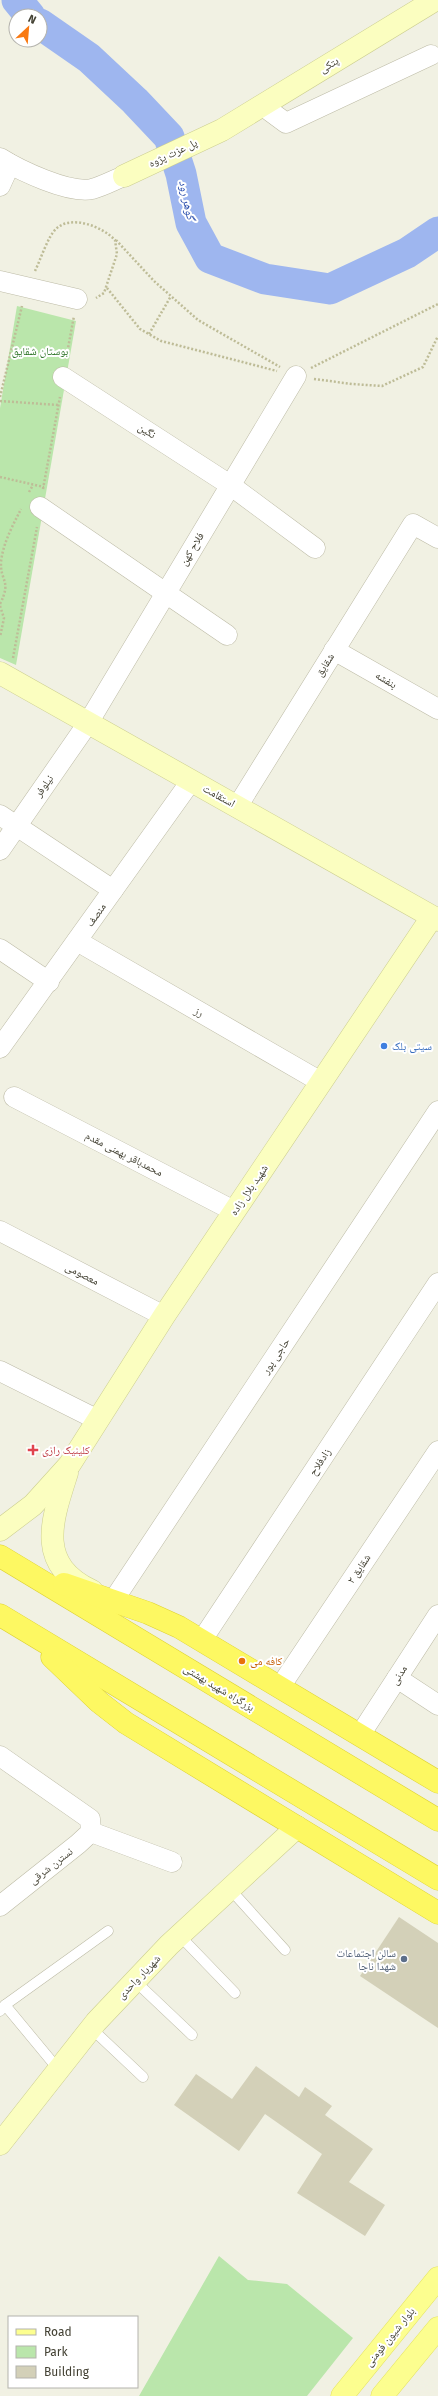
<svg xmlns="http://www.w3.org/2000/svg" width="438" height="2396" viewBox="0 0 438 2396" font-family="'Fira Sans','Noto Naskh Arabic',sans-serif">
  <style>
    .green { fill: #bae6ab }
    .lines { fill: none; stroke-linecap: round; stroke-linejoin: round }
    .river { stroke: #9eb6ef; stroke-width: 31 }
    .building { fill: #d3d0b8 }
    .lane-casing { stroke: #bdbba6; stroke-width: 11 }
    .street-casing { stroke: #bdbba6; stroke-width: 21 }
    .secondary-casing { stroke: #ccce90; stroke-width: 23 }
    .primary-casing { stroke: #e3e25f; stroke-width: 23 }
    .highway-casing { stroke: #dcd032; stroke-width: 23 }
    .path { stroke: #bebc97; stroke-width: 2.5; stroke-dasharray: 2 2; stroke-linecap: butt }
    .lane { stroke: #fff; stroke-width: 10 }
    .street { stroke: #fff; stroke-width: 20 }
    .secondary { stroke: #fbfec0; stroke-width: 22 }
    .primary { stroke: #fcfe8f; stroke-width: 22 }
    .highway { stroke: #fdf862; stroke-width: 22 }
    .shop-dot { fill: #3f7fe0; stroke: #fff; stroke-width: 1.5 }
    .health-dot { fill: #e0444e; stroke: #fff; stroke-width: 1.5 }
    .food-dot { fill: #e8710a; stroke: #fff; stroke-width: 1.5 }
    .service-dot { fill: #5c6f8a; stroke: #fff; stroke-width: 1.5 }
    .labels { text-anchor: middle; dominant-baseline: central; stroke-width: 4; stroke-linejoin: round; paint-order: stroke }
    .street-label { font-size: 11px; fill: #434133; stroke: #fff }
    .park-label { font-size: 11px; fill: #2e7427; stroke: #fff }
    .shop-label { font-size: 11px; fill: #366cbe; stroke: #fff; text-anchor: start }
    .health-label { font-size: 11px; fill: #be3a42; stroke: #fff; text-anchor: start }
    .food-label { font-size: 11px; fill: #c56008; stroke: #fff; text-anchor: start }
    .service-label { font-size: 11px; fill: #4e5e75; stroke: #fff; text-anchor: end }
    .water-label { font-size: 12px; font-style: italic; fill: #2e51ae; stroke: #fff }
  </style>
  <rect width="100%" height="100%" fill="#f1f1e3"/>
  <g class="green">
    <path d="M17,306L76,321L16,665L0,658V408Z"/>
    <path d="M219,2256L248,2280L287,2284L353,2338L307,2396H139Z"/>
  </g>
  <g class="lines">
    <g class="river">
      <path d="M17,0L30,16"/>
      <path d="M40,24L89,58L135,101L169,137L181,174L191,223L210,258L265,279L330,289L407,253L438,232"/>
    </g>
  </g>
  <g class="building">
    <path d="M399,1917L438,1943V2028L360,1976Z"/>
    <path d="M256,2066L299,2097L305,2087L332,2106L325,2115L373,2149L349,2182L385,2205L365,2236L297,2193L322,2154L265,2114L239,2151L174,2105L196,2074L232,2099Z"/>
  </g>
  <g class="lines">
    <defs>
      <g id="lane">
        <path d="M230,1889L285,1950"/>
        <path d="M180,1936L235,1993"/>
        <path d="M135,1981L192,2035"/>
        <path d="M5,2005L58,2069"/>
        <path d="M0,2011L5,2005L108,1931"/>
        <path d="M91,2028L143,2077"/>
      </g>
      <g id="street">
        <path d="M263,106L286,123L431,55"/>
        <path d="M0,158C19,170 69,194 92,189C103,186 114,180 124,176"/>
        <path d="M0,186L10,164"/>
        <path d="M0,281L77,299"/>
        <path d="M63,377L230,485L315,548"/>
        <path d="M40,507L227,635"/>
        <path d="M334,650L438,709"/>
        <path d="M237,807L413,524L438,538"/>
        <path d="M0,815L113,890"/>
        <path d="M0,850L88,723L296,376"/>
        <path d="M77,941L321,1082"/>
        <path d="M0,949L49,982"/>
        <path d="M0,1048L191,781"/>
        <path d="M14,1097L234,1211"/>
        <path d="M0,1231L164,1316"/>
        <path d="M0,1371L98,1420"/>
        <path d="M113,1601L438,1111"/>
        <path d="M202,1640L438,1283"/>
        <path d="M397,1678L438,1705"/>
        <path d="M280,1687L438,1451"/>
        <path d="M360,1735L438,1615"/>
        <path d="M0,1756L90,1819L91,1832L78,1844L0,1906"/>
        <path d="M91,1832L172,1862"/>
      </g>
      <g id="secondary">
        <path d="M124,176L222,130L435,0"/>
        <path d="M0,673L438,920"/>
        <path d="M67,1473C52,1520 35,1564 92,1591"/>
        <path d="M0,1530L33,1505L70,1464L164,1316L432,917"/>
        <path d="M0,2144L96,2022L169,1945L297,1827"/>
      </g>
      <g id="primary">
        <path d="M342,2396L438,2278"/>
        <path d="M382,2396L438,2328"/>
      </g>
      <g id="highway">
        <path d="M0,1556L438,1820"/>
        <path d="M64,1584L148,1613L179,1627L438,1782"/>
        <path d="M0,1615L438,1879"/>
        <path d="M52,1657L99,1702L126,1723L438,1913"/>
      </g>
    </defs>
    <use href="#lane" class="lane-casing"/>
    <use href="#street" class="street-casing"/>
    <use href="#secondary" class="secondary-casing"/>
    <use href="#primary" class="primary-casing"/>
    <use href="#highway" class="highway-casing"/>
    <g class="path">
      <path d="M116,240L154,281L198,320L280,367"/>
      <path d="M35,271C40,261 48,236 56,229C71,214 103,227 115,240L117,254L104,293L96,298"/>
      <path d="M107,288L140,329L161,341L277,371"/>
      <path d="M149,334L171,296"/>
      <path d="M66,359L74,316"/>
      <path d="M311,368L438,304"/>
      <path d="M314,379L352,384L382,386L423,367L438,336"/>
      <path d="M0,397L22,306"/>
      <path d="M0,401L58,405"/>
      <path d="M0,477L44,487"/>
      <path d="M43,489L60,397"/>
      <path d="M29,492L33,485"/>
      <path d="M0,604C12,580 0,582 1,562C3,543 13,525 21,509"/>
      <path d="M0,606L4,618L0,637"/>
      <path d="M13,658L37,527"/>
    </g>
    <use href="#lane" class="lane"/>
    <use href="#street" class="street"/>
    <use href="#secondary" class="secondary"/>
    <use href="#primary" class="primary"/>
    <use href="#highway" class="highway"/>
  </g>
  <circle class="shop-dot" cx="384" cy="1046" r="4"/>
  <path class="health-dot" d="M31 1444h4v4h4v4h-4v4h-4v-4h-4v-4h4z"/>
  <circle class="food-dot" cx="242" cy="1661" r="4"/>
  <circle class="service-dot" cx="404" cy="1959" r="4"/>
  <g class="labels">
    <g class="street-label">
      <text transform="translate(329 65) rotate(-32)">پتکی</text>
      <text transform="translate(173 153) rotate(-25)">پل عزت پژوه</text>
      <text transform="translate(147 431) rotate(33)">نگین</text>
      <text transform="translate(192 549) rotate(-59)">فلاح کهن</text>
      <text transform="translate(325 665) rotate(-58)">شقایق</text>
      <text transform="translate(386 680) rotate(30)">بنفشه</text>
      <text transform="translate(44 786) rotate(-55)">نیلوفر</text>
      <text transform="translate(219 796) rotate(29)">استقامت</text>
      <text transform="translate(96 915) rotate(-55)">منصف</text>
      <text transform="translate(199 1012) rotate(30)">رز</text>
      <text transform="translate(124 1154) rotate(27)">محمدباقر بهمنی مقدم</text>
      <text transform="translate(249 1190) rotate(-56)">شهید بلال زاده</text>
      <text transform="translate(82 1274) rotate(27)">معصومی</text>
      <text transform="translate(276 1356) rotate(-56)">حاجی پور</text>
      <text transform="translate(320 1462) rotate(-57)">زادفلاح</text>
      <text transform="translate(359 1569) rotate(-56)">شقایق ۲</text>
      <text transform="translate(399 1675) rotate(-57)">مدنی</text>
      <text transform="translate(219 1688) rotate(31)">بزرگراه شهید بهشتی</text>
      <text transform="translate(51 1866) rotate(-38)">نسترن شرقی</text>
      <text transform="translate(139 1977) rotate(-46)">شهریار واحدی</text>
      <text transform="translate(390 2337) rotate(-51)">بلوار شیون فومنی</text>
    </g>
    <g class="park-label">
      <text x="40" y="351">بوستان شقایق</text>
    </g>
    <g class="shop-label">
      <text x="392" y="1046">سیتی بلک</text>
    </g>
    <g class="health-label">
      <text x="42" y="1450">کلینیک رازی</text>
    </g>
    <g class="food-label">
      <text x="250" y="1661">کافه می</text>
    </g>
    <g class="service-label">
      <text x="396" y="1953">سالن اجتماعات<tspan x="396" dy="13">شهدا ناجا</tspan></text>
    </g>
    <g class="water-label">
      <text transform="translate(187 200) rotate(78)">گوهر رود</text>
    </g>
  </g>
  <rect x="8" y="2316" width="130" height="72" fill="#ffffff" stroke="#b4b3ad"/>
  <rect x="16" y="2329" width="20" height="6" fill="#fcfe8f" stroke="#b4b3ad"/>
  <text x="44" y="2336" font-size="12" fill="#434133">Road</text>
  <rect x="16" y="2346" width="20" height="12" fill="#bae6ab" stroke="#b4b3ad"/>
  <text x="44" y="2356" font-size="12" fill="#434133">Park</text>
  <rect x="16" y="2366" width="20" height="12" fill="#d3d0b8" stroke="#b4b3ad"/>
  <text x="44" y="2376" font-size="12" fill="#434133">Building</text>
  <g transform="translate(28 28) rotate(26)"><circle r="19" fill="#ffffff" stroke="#b4b3ad"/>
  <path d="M0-3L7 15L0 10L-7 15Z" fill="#f97912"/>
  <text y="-6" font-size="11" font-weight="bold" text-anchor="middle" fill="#434133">N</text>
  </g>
</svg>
